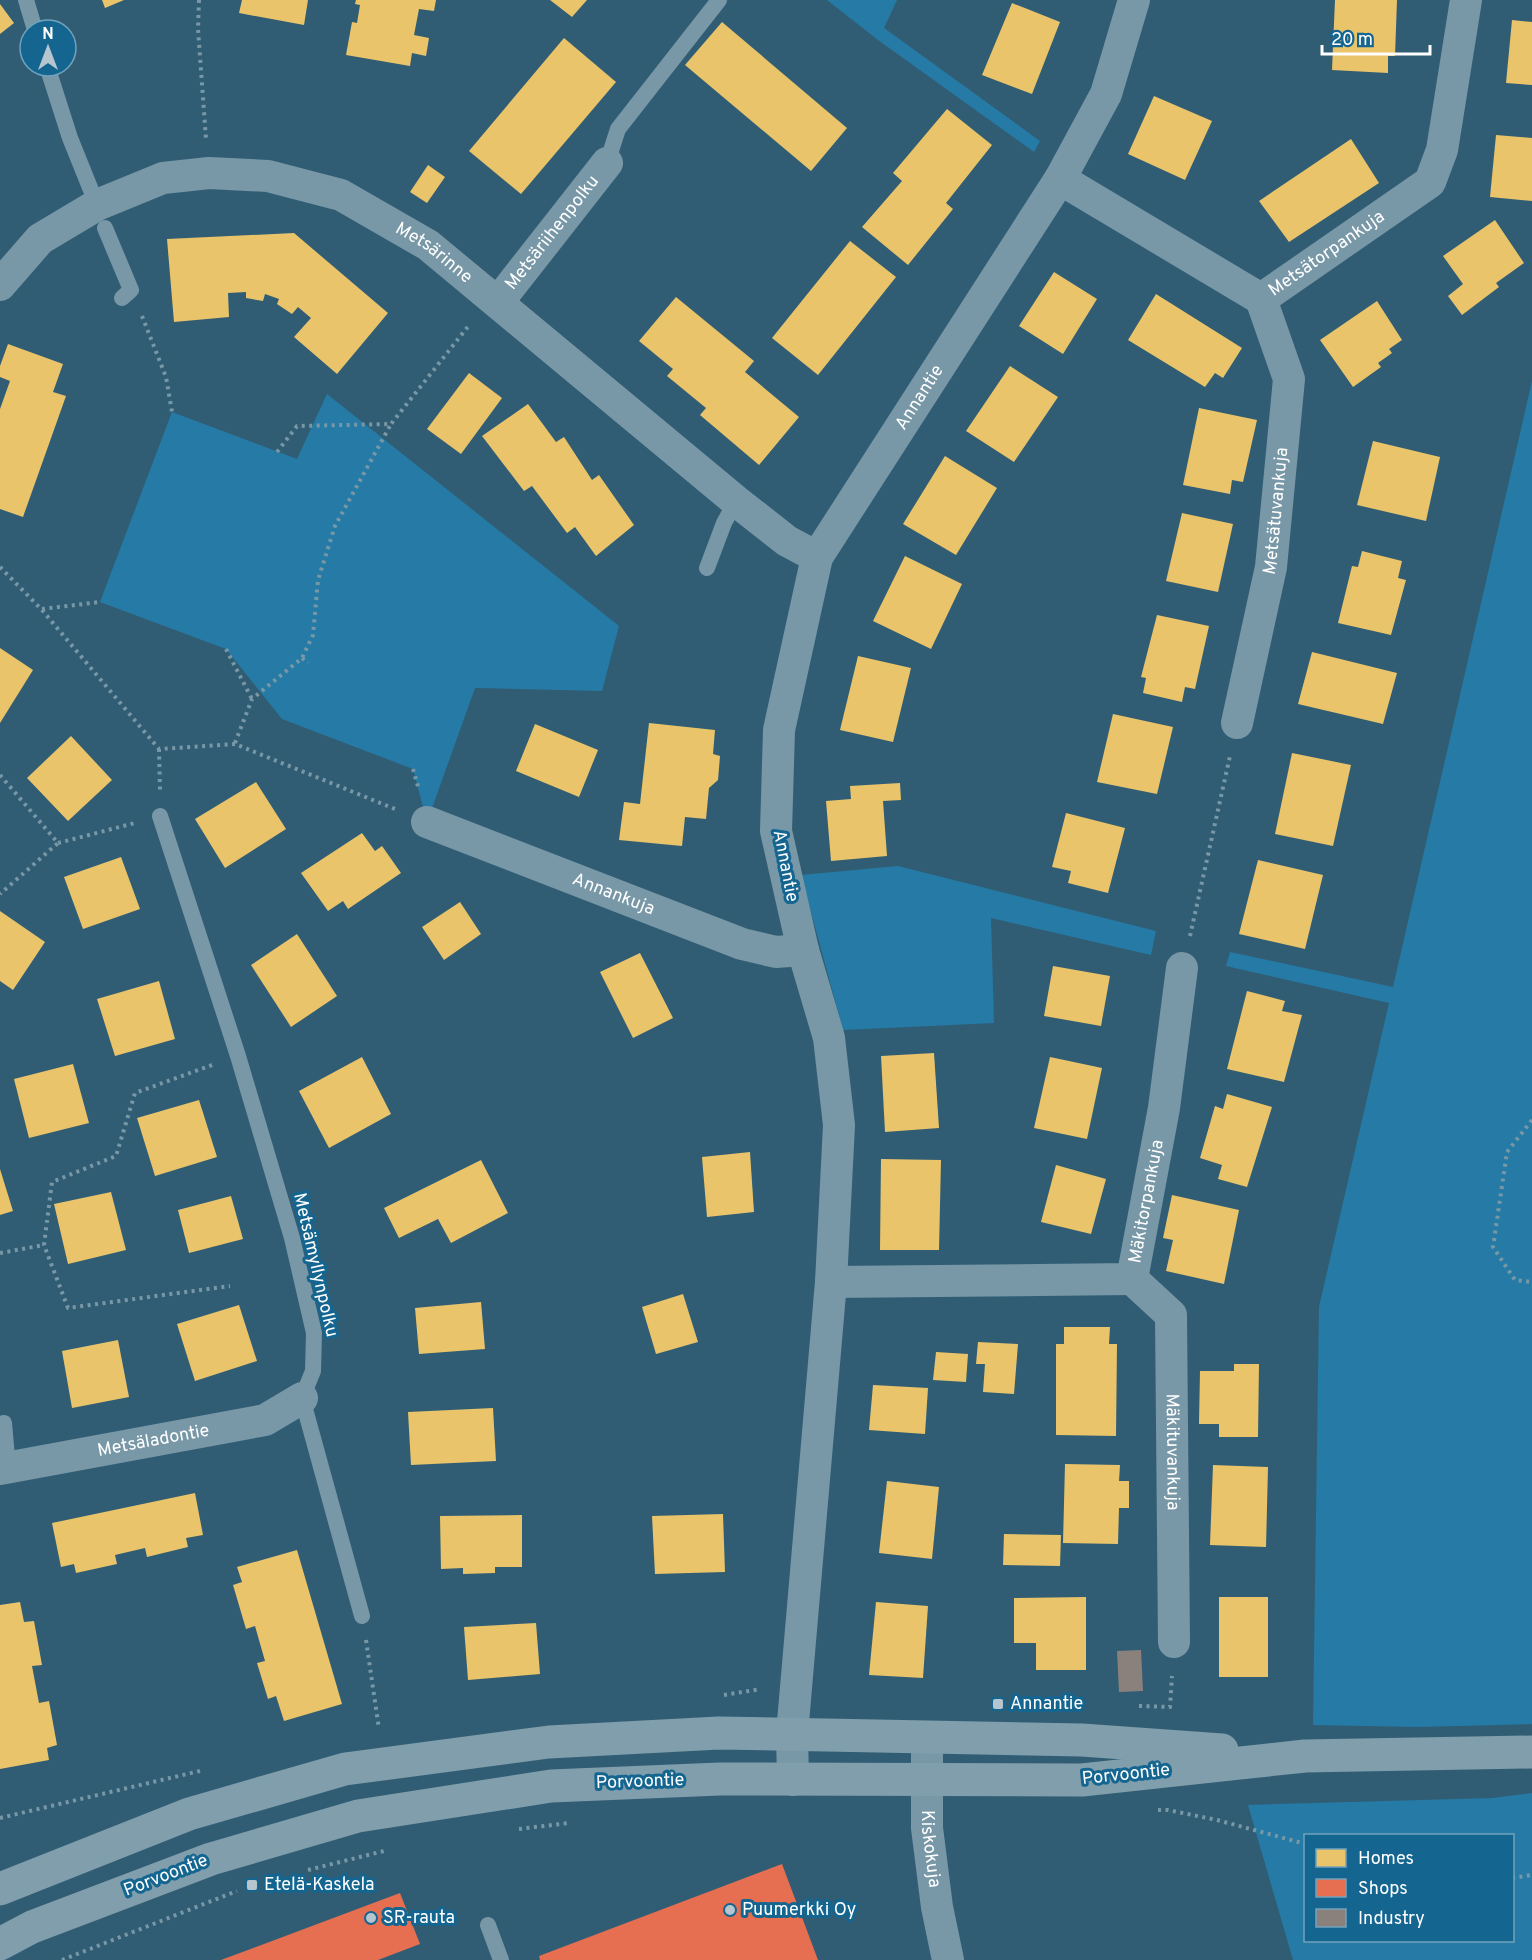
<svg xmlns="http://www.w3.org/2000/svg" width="1532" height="1960" viewBox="0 0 1532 1960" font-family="Overpass,sans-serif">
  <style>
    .green { fill: #257ba6; fill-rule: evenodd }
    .homes { fill: #e9c46a }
    .shops { fill: #e76f51 }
    .industry { fill: #8a817c }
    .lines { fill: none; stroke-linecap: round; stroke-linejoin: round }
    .path { stroke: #7898a7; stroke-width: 4; stroke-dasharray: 3 4.5; stroke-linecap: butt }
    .lane { stroke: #7898a7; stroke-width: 16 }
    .street { stroke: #7898a7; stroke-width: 32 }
    .secondary { stroke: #809eac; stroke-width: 33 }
    .poi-dot { fill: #b7c6ce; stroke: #146691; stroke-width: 2 }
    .labels { text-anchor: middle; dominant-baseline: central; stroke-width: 6; stroke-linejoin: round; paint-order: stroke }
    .street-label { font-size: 18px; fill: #fff; stroke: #146691 }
    .poi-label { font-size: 18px; fill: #fff; stroke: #146691; text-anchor: start }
  </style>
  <rect width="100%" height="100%" fill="#315d74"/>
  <g class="green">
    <path d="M827,0H897L884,28L1040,141L1034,152L878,40Z"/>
    <path d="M1532,381V1724L1417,1727L1313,1725L1319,1307L1389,1003L1226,966L1230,952L1393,987Z"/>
    <path d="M327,394L619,626L602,691L475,688L427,822L413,769L282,719L226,649L100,602L172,412L297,459Z"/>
    <path d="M898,866L1156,931L1151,955L991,918L994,1023L843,1030L801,875Z"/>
    <path d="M1532,1793V1960H1293L1248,1805L1493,1798ZM1306,1836H1512V1940H1306Z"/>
  </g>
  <g class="homes">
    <path d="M102,0H124L105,8Z"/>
    <path d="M242,0H308L304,25L239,13Z"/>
    <path d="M356,0H436L434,11L419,9L414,35L429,38L426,56L412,53L410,66L346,55L352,22L357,23L360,5L355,4Z"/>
    <path d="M550,0H587L572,17Z"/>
    <path d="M1335,0H1397L1395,56H1388V73L1332,70Z"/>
    <path d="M1012,3L1060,22L1032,94L982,75Z"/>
    <path d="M0,4L14,23L0,34Z"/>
    <path d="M1512,20L1532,22V85L1506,83Z"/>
    <path d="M722,22L847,128L811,171L685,65Z"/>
    <path d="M564,38L616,82L521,194L469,151Z"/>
    <path d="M1154,96L1212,121L1185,180L1128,154Z"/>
    <path d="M947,109L992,145L946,203L953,209L908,265L862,227L902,181L893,173Z"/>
    <path d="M1496,135L1532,138V201L1490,197Z"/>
    <path d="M1351,139L1379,183L1289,242L1259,201Z"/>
    <path d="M428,165L445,177L427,203L410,192Z"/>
    <path d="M1495,220L1524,263L1496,283L1499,287L1462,315L1448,296L1463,284L1443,256Z"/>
    <path d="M294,233L388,313L337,374L294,337L311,318L298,307L292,314L277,304L279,299L265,294L263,301L246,298V292L228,293L229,317L174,322L167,239Z"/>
    <path d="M850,241L896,277L818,375L772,338Z"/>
    <path d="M1054,272L1097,299L1063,354L1019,326Z"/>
    <path d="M1156,294L1242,348L1223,378L1215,373L1205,387L1128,340Z"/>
    <path d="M676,297L754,361L745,372L799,417L759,465L700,415L706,408L667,376L673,369L639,341Z"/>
    <path d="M1377,301L1402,340L1389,349L1392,353L1378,363L1381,367L1353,387L1320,340Z"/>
    <path d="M8,344L63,364L53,392L66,396L23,517L0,509V409L10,381L0,377V366Z"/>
    <path d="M1010,366L1058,397L1014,462L966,431Z"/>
    <path d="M469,373L502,398L461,454L427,429Z"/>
    <path d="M528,404L556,442L564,437L592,480L599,475L634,525L596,556L575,527L567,533L532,486L524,491L482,436Z"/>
    <path d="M1199,408L1257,420L1243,482L1232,480L1230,494L1183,485Z"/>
    <path d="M1373,441L1440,457L1426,521L1357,505Z"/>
    <path d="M945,456L997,488L956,555L903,524Z"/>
    <path d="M1182,513L1233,524L1218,592L1166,581Z"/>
    <path d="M1362,551L1402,561L1398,578L1406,580L1391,635L1338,623L1352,566L1358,567Z"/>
    <path d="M905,556L962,584L931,649L873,621Z"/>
    <path d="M1157,615L1209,626L1195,689L1185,687L1182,702L1143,693L1146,678L1141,677Z"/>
    <path d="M0,648L33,670L0,723Z"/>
    <path d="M1312,652L1397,673L1383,724L1298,704Z"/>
    <path d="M858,656L911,668L893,742L840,730Z"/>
    <path d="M1113,714L1173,727L1157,794L1097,782Z"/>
    <path d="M649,723L715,730L713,754L720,756L718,780L709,788L706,819L685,817L682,846L619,840L624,802L640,804Z"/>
    <path d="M535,724L598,750L579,797L516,771Z"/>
    <path d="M71,736L112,780L68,821L27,778Z"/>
    <path d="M1292,753L1351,765L1333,846L1275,834Z"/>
    <path d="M256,782L286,829L225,868L195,819Z"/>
    <path d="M900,783L901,800L883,801L887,856L831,861L826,801L851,799L850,786Z"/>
    <path d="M1066,813L1125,828L1108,893L1068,883L1071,871L1052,867Z"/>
    <path d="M362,833L375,851L382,846L401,873L348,909L343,901L328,911L301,873Z"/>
    <path d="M121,857L140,909L83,929L64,877Z"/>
    <path d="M1258,860L1323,875L1305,949L1239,934Z"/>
    <path d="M460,902L481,934L444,960L422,927Z"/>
    <path d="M0,911L45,942L13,990L0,981Z"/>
    <path d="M297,934L337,996L291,1027L251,965Z"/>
    <path d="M640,953L673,1018L633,1038L600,972Z"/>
    <path d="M1053,966L1110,976L1101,1026L1044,1016Z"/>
    <path d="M159,981L175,1039L115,1056L97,999Z"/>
    <path d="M1247,991L1285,1001L1282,1011L1302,1015L1284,1082L1227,1069Z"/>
    <path d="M934,1053L939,1128L885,1132L881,1056Z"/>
    <path d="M362,1057L391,1114L329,1148L299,1091Z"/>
    <path d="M1050,1057L1102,1068L1087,1139L1034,1128Z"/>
    <path d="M73,1064L89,1123L29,1138L14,1079Z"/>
    <path d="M1227,1094L1272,1107L1247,1187L1218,1179L1222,1165L1200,1158L1215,1106L1223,1109Z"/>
    <path d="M199,1100L217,1157L155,1176L137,1118Z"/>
    <path d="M750,1152L754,1212L707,1217L702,1157Z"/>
    <path d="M881,1159L941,1160L939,1250H880Z"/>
    <path d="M481,1160L508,1213L451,1243L438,1219L399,1238L384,1208Z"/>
    <path d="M1056,1165L1106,1179L1091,1234L1041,1222Z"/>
    <path d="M0,1169L13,1211L0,1215Z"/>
    <path d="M111,1192L126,1250L68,1264L54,1204Z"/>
    <path d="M1172,1195L1239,1210L1224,1284L1166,1271L1173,1240L1163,1238Z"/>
    <path d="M231,1196L243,1239L189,1253L178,1210Z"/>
    <path d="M683,1294L698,1342L656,1354L642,1307Z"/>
    <path d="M481,1302L485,1349L419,1354L415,1308Z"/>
    <path d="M239,1305L257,1361L195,1381L177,1324Z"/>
    <path d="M1064,1327H1110L1109,1344H1117L1116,1436L1056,1435V1344H1064Z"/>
    <path d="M118,1340L129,1397L72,1408L62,1351Z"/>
    <path d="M978,1342L1018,1344L1014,1394L983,1392L985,1364H976Z"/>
    <path d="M936,1352L968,1354L966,1382L933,1380Z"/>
    <path d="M1234,1364H1259L1258,1437H1219V1424H1199L1200,1371H1234Z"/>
    <path d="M873,1385L928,1388L925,1434L869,1430Z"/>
    <path d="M493,1408L496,1461L411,1465L408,1412Z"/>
    <path d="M1065,1464L1120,1465L1119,1481H1129V1508H1119L1118,1544L1063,1543Z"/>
    <path d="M1213,1465L1268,1467L1266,1547L1210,1545Z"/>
    <path d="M887,1481L939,1487L932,1559L879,1553Z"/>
    <path d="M195,1493L203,1535L186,1538L188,1547L147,1557L145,1548L115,1555L117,1564L76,1573L74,1564L61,1567L52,1523Z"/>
    <path d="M723,1514L725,1572L655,1574L652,1516Z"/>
    <path d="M522,1515V1567H495V1573L463,1574V1568L441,1569L440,1516Z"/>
    <path d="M1004,1534L1061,1535L1060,1566L1003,1565Z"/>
    <path d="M297,1550L342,1704L284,1721L276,1696L268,1699L257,1663L265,1661L255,1626L246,1629L233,1585L242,1582L237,1567Z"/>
    <path d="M1086,1597V1670H1036V1643H1014V1598Z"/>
    <rect x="1219" y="1597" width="49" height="80"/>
    <path d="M20,1602L24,1622L34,1621L42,1665L32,1666L39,1703L49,1701L57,1745L47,1748L49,1760L0,1769V1605Z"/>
    <path d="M876,1602L928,1606L923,1678L869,1675Z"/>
    <path d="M536,1623L540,1674L468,1680L464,1627Z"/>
  </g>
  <g class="shops">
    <path d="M782,1864L818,1960H540L539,1956Z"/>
    <path d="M400,1893L420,1944L378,1960H221Z"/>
  </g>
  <path class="industry" d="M1141,1650L1143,1691L1119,1692L1117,1651Z"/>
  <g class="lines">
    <g class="path">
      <path d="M199,0L198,29L206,139"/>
      <path d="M142,316L166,377L172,412"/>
      <path d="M277,452L297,426L391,424L470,324"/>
      <path d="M0,567L42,610L159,749L235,744L395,809"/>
      <path d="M42,609L100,602"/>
      <path d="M226,649L252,699"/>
      <path d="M302,658L308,663"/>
      <path d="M235,743L252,699L302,658L313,635L318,580L335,526L391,424"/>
      <path d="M159,749L160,790"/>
      <path d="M413,769L419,790"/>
      <path d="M0,775L58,843L0,894"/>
      <path d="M58,843L135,823"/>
      <path d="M1190,936L1230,756"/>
      <path d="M212,1065L135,1093L116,1156L52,1182L44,1245L68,1308L230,1286"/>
      <path d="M1532,1120L1507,1152L1493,1247L1515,1280L1532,1282"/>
      <path d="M0,1253L44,1245"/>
      <path d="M366,1640L379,1729"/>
      <path d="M724,1695L761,1689"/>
      <path d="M1139,1706L1170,1707L1172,1676"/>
      <path d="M1158,1810H1168L1217,1820L1306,1844"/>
      <path d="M0,1818L204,1770"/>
      <path d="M519,1829L569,1823"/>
      <path d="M308,1870L388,1850"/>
      <path d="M1512,1878L1532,1875"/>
      <path d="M62,1960L237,1891"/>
    </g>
    <g class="lane">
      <path d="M26,0L35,30"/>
      <path d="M47,66L70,138L97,205"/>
      <path d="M607,163L618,129L719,0"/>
      <path d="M105,228L131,290L122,298"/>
      <path d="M707,568L724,523L736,501"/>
      <path d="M160,816L238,1056L292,1238L314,1333L313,1371L302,1398L362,1616"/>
      <path d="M4,1423L8,1468"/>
      <path d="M488,1925L501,1960"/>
    </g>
    <g class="street">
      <path id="s1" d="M1060,179L1261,299L1430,182L1442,150L1466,0"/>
      <path id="s2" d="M0,285L40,239L97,205L163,178L209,173L268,176L341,195L428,245L736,501L787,541L817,557"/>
      <path id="s3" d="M498,302L607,163"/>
      <path id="s4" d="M1237,723L1271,567L1289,379L1261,299"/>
      <path id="s5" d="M427,822L742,944L776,952L803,950"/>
      <path id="s6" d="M1132,1279L1171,1315L1174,1642"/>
      <path id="s7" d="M831,1282L1132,1279L1164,1108L1182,968"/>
      <path id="s8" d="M0,1469L265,1420L302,1398"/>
      <path id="s9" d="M927,1737V1828L937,1907L948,1960"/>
      <path id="s10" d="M793,1780L792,1734L831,1282L839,1125L829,1038L803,950L776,831L779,730L817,557L1060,179L1106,94L1134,0"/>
    </g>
    <g class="secondary">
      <path d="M0,1889L189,1814L345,1769L549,1742L719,1733L1082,1740L1222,1750"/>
      <path d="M0,1944L32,1927L211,1859L358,1816L551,1786L720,1779L1082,1780L1305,1756L1532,1752"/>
    </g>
  </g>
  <g class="poi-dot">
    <rect x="992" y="1698" width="12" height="12" rx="3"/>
    <rect x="246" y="1879" width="12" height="12" rx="3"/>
    <circle cx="730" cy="1910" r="6"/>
    <circle cx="371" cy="1918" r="6"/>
  </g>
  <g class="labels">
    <g class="street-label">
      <text stroke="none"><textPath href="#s3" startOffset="88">Metsäriihenpolku</textPath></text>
      <text stroke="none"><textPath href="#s2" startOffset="489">Metsärinne</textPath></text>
      <text stroke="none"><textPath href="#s1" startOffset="314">Metsätorpankuja</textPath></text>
      <text stroke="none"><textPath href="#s10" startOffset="1426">Annantie</textPath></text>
      <text stroke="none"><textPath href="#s4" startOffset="216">Metsätuvankuja</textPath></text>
      <text transform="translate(785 866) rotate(79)">Annantie</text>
      <text stroke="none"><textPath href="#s5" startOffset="200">Annankuja</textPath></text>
      <text stroke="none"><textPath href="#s7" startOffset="380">Mäkitorpankuja</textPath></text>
      <text transform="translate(315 1265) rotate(77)">Metsämyllynpolku</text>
      <text stroke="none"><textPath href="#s8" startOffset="156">Metsäladontie</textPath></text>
      <text stroke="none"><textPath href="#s6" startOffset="190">Mäkituvankuja</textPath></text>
      <text transform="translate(1126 1775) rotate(-6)">Porvoontie</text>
      <text transform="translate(640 1782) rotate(-2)">Porvoontie</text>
      <text stroke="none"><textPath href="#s9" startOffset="112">Kiskokuja</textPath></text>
      <text transform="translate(166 1876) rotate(-21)">Porvoontie</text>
    </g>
    <g class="poi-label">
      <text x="1010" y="1704">Annantie</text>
      <text x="264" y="1885">Etelä-Kaskela</text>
      <text x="742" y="1910">Puumerkki Oy</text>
      <text x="383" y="1918">SR-rauta</text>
    </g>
  </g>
  <rect x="1304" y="1834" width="210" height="108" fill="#146691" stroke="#72a3bd" stroke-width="1.5"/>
  <rect x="1316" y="1849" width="30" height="18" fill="#e9c46a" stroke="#72a3bd" stroke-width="1.5"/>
  <text x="1358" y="1864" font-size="18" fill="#ffffff">Homes</text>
  <rect x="1316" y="1879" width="30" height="18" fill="#e76f51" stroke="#72a3bd" stroke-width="1.5"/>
  <text x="1358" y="1894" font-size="18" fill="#ffffff">Shops</text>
  <rect x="1316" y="1909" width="30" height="18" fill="#8a817c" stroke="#72a3bd" stroke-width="1.5"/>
  <text x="1358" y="1924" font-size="18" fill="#ffffff">Industry</text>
  <g transform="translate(48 48)"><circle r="28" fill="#146691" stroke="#72a3bd" stroke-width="1.5"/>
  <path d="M0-4.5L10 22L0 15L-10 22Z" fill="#b7c6ce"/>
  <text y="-9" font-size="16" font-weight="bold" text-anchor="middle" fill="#ffffff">N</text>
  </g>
  <path d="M1322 45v9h108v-9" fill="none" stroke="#ffffff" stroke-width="3"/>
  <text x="1331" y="45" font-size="18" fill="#ffffff" stroke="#146691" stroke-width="4.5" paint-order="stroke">20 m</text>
</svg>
